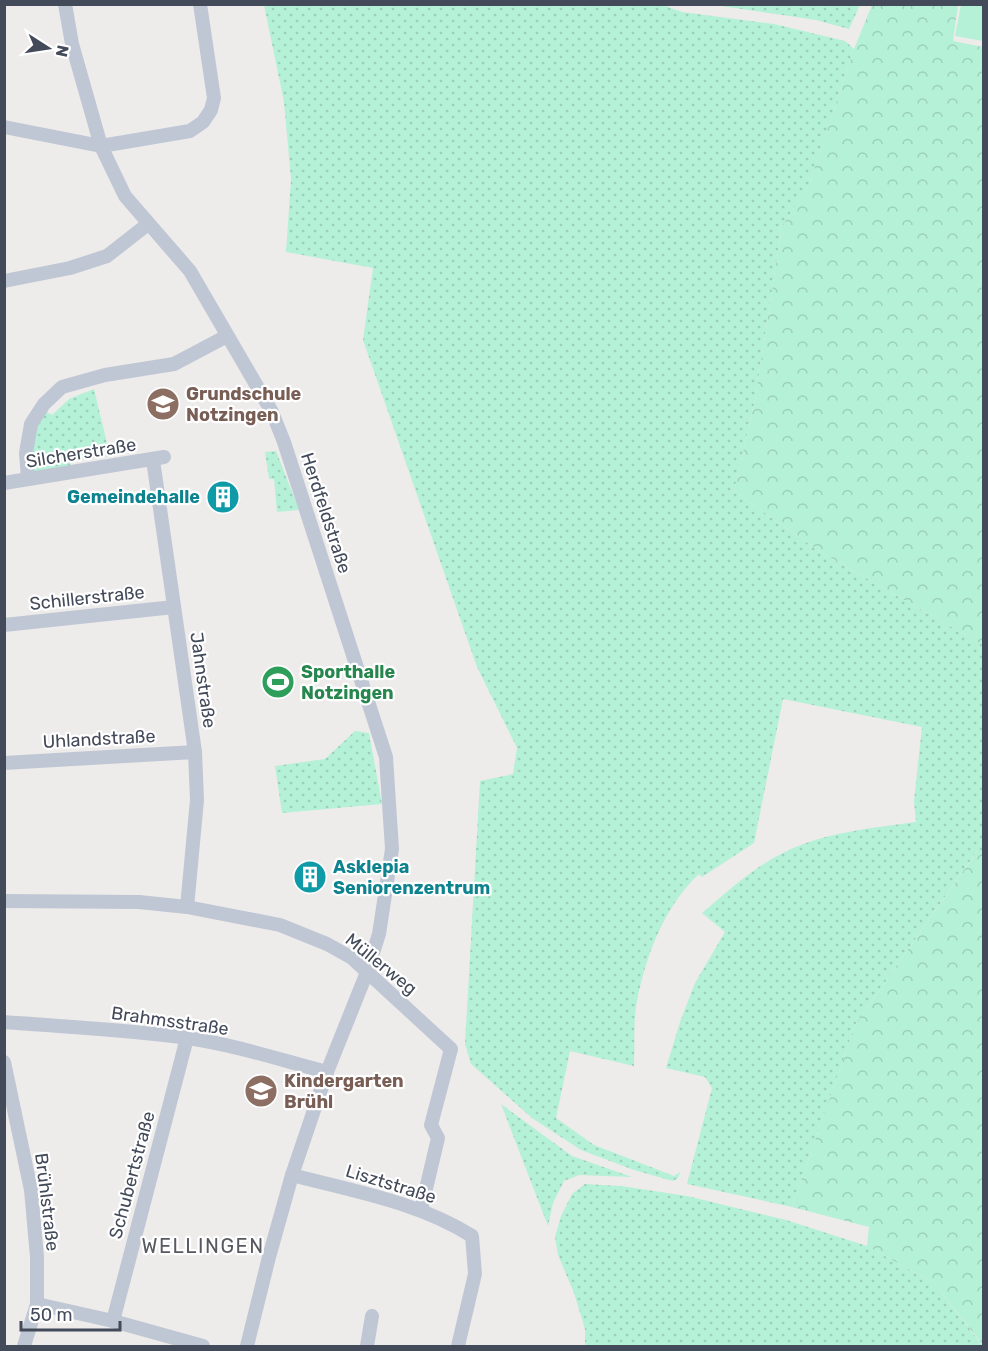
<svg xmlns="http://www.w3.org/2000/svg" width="988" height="1351" viewBox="0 0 988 1351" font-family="Rubik,sans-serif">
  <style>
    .grass { fill: url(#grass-dots) }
    .forest { fill: url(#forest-crowns) }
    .garden { fill: #b4f1d7 }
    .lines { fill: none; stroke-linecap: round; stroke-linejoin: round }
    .street { stroke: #c0c7d4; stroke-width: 14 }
    .labels { text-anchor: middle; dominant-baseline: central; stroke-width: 4.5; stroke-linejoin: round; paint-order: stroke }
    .education-label { font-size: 18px; font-weight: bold; fill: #785e54; stroke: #fff; text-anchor: start }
    .street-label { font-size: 18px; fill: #434a59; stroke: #fff }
    .culture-label { font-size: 18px; font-weight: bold; fill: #0d838f; stroke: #fff; text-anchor: end }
    .leisure-label { font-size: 18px; font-weight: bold; fill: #27864d; stroke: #fff; text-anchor: start }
    .neighbourhood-label { font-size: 20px; letter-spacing: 1.5px; fill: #575a61; stroke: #fff }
  </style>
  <defs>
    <pattern id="grass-dots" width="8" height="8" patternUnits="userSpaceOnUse" patternTransform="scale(1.5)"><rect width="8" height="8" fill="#b4f1d7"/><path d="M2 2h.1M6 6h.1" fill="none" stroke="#9cd0bb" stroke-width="1.8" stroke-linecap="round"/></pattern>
    <pattern id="forest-crowns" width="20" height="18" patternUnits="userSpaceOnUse" patternTransform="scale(1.5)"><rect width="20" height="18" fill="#b4f1d7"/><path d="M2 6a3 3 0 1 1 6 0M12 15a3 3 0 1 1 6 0" fill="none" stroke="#9cd0bb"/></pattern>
  </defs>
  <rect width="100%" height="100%" fill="#eeebeb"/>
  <g class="grass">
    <path d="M264,5H663L682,12L774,24L845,41L854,49L809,185L782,226L755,400L734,491L819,551L983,645V851H977L855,1025L792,1207L687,1184L712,1088L705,1077L666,1068L680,1022L695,983L725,932L702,913C728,891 755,866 787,851C827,832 872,828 916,822L914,801L922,727L783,699L754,843L702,877L699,874C664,907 646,955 637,1001C633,1021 635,1045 634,1066L570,1051L556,1118L594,1145L674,1176L680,1172L678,1178L673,1181L634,1170L581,1150L532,1118L471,1064L465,1044L480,781L513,774L517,748L477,667L363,340L373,268L286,252L291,179L284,102Z"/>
    <path d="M714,5L860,4V5L849,29L816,20Z"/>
    <path d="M94,389L110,456L70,461L71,472L28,479L26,453L41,409L52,415L69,399Z"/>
    <path d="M276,451L299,510L277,512L274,479H269L265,452Z"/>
    <path d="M355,731L369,733L382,804L282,813L275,766L325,759Z"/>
    <path d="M501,1104L572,1156L632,1177L579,1175L564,1181L553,1203L548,1226Z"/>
    <path d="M585,1184L621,1186L687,1196L786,1220L867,1246L934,1283L983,1346H585V1329L574,1293L558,1255L555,1237L561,1216L572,1194Z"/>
  </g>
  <g class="forest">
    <path d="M872,5H958L953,41L983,47V645L819,551L734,491L755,400L782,226L809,185L854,49Z"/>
    <path d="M978,850L984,851L983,1345L934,1283L867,1246L869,1227L792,1207L855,1025Z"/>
  </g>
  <path class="garden" d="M961,5H983V41L955,36Z"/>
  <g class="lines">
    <g class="street">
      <path d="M65,4L72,44L101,146L125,196L190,271L272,412L284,442L386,757L392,849L379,934L367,972L327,1072L292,1175L269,1257L247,1346"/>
      <path d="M4,127L101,146L190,131L203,122L211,110L214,98L200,4"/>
      <path d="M4,281L70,268L107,256L148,224"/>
      <path d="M153,460L195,752L197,800L187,907"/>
      <path d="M28,479L26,453L31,424L44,404L62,387L105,375L174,364L227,336"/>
      <path d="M4,483L164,457"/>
      <path d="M4,625L174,607"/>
      <path d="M4,763L195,752"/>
      <path d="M4,901L139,902L187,907L280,925L327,944L352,958L451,1049L431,1125L438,1138L421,1210"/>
      <path d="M4,1022C66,1027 127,1029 188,1038C235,1045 281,1060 327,1072"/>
      <path d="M4,1062L31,1190L37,1257V1304L24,1346"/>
      <path d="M292,1175C353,1191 418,1202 472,1236L475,1274L458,1346"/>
      <path d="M37,1304L113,1321L203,1346"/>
      <path d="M113,1321L187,1038"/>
      <path d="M367,1346L372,1316"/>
    </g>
  </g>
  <defs>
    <symbol id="school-disc" viewBox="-11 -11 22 22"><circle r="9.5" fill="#8d6e63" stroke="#fff"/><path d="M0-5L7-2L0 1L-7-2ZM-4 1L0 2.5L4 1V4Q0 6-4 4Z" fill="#fff"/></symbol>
    <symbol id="building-disc" viewBox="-11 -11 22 22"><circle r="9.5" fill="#0f9aa8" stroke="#fff"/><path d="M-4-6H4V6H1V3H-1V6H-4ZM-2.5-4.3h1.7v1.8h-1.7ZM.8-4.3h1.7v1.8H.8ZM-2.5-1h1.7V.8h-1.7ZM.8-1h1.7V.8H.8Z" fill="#fff"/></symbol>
    <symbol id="stadium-disc" viewBox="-11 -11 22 22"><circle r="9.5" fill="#2e9e5b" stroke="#fff"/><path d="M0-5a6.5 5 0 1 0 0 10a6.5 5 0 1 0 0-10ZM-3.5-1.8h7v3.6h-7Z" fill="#fff"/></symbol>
  </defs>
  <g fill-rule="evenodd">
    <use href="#school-disc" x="144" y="385" width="38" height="38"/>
    <use href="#building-disc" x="204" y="478" width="38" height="38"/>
    <use href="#stadium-disc" x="259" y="663" width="38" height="38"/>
    <use href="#building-disc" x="291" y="858" width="38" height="38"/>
    <use href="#school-disc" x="242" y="1072" width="38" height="38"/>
  </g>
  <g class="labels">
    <g class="education-label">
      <text x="186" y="394">Grundschule<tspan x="186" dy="21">Notzingen</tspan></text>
      <text x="284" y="1081">Kindergarten<tspan x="284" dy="21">Brühl</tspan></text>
    </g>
    <g class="street-label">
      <text transform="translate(81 453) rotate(-9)">Silcherstraße</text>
      <text transform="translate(326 513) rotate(72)">Herdfeldstraße</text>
      <text transform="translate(87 598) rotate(-6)">Schillerstraße</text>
      <text transform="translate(203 680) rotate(82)">Jahnstraße</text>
      <text transform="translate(99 739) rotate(-3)">Uhlandstraße</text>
      <text transform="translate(381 964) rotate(39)">Müllerweg</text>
      <text transform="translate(170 1021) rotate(8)">Brahmsstraße</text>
      <text transform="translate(132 1175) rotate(-75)">Schubertstraße</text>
      <text transform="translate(391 1184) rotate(17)">Lisztstraße</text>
      <text transform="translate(47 1202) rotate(83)">Brühlstraße</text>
    </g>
    <g class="culture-label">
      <text x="200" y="497">Gemeindehalle</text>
      <text x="333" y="867" text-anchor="start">Asklepia<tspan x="333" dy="21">Seniorenzentrum</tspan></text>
    </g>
    <g class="leisure-label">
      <text x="301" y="672">Sporthalle<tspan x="301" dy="21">Notzingen</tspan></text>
    </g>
    <g class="neighbourhood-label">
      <text x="203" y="1246">WELLINGEN</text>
    </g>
  </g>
  <rect width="988" height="1351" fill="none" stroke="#434a59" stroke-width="12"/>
  <g transform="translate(48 48) rotate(102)" stroke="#ffffff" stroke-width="4.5" paint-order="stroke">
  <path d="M0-4.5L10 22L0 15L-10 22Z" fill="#434a59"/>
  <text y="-9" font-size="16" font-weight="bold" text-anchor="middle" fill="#434a59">N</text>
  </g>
  <path d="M21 1321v9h99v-9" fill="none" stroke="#434a59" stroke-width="3"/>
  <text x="30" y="1321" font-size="18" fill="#434a59" stroke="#ffffff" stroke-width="4.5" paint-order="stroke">50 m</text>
</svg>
